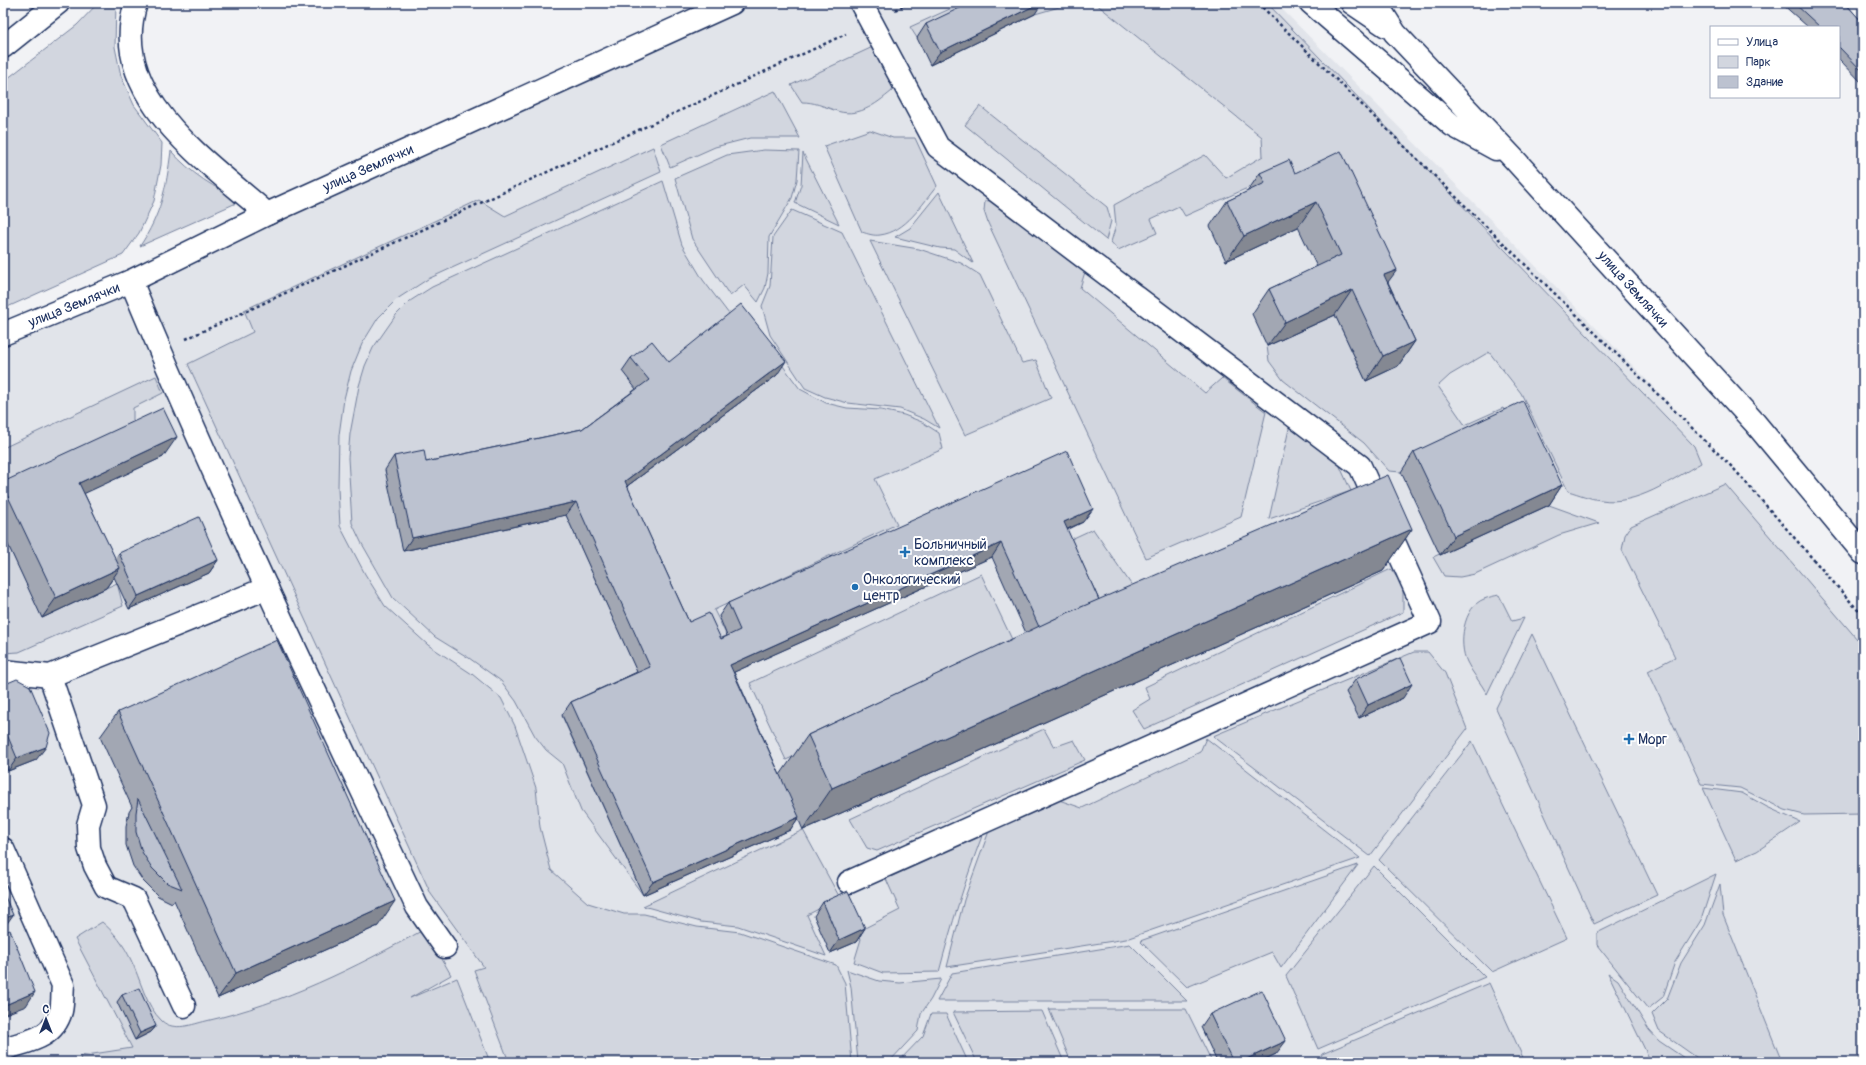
<svg xmlns="http://www.w3.org/2000/svg" width="1866" height="1065" viewBox="0 0 1866 1065" font-family="Pangolin,sans-serif">
  <style>
    .built { fill: #e1e4ea }
    .green { fill: #d2d6df; stroke: #76829e }
    .lines { fill: none; stroke-linecap: round; stroke-linejoin: round }
    .minor-casing { stroke: #1b2f5e; stroke-width: 25 }
    .major-casing { stroke: #1b2f5e; stroke-width: 25 }
    .highway-casing { stroke: #1b2f5e; stroke-width: 25 }
    .path { stroke: #1b2f5e; stroke-width: 2.5; stroke-dasharray: 3 3; stroke-linecap: butt }
    .minor { stroke: #fff; stroke-width: 22 }
    .major { stroke: #fff; stroke-width: 22 }
    .highway { stroke: #fff; stroke-width: 22 }
    .wall { fill: #a2a7b3; stroke: #1b2f5e; fill-rule: evenodd }
    .shaded-wall { fill: #848892; stroke: #1b2f5e }
    .building { fill: #bcc2d0; stroke: #1b2f5e }
    .poi-dot { fill: #1f6fb2; stroke: #fff; stroke-width: 1.5 }
    .labels { text-anchor: middle; dominant-baseline: central; stroke-width: 4; stroke-linejoin: round; paint-order: stroke }
    .street-label { font-size: 14px; fill: #1b2f5e; stroke: #fff }
    .poi-label { font-size: 14px; fill: #1b2f5e; stroke: #fff; text-anchor: start }
  </style>
  <rect width="100%" height="100%" fill="#f1f2f5"/>
  <filter id="ink" filterUnits="userSpaceOnUse"><feTurbulence type="fractalNoise" baseFrequency=".025" numOctaves="2"/><feDisplacementMap in="SourceGraphic" scale="8" xChannelSelector="R" yChannelSelector="G"/><feConvolveMatrix kernelMatrix="1 2 1 2 8 2 1 2 1" color-interpolation-filters="sRGB"/></filter>
  <g filter="url(#ink)">
    <path class="built" d="M732,3H853L859,16L887,3H1276L1481,210L1751,487L1863,616V1062H3V334Z"/>
    <g class="green">
      <path d="M98,3H116L115,47L121,76L134,105L162,143L161,165L154,201L139,233L123,255L3,309V82L77,25Z"/>
      <path d="M963,3H988L917,38L910,27Z"/>
      <path d="M1029,3H1073L1035,14Z"/>
      <path d="M1095,3H1267L1694,446L1701,463C1671,480 1637,506 1601,500C1590,499 1579,494 1568,491L1521,393L1489,352L1450,375L1438,386L1465,425L1503,408L1510,421L1401,472L1389,471L1364,443L1283,380L1269,361L1267,346L1335,315L1366,381L1281,173L1185,216L1179,206L1151,219L1157,233L1118,250L1111,242L1116,225L1114,205L1205,155L1226,178L1263,156L1262,137Z"/>
      <path d="M877,45L894,82L892,91C875,105 857,119 834,110C823,106 814,102 802,102L791,85Z"/>
      <path d="M775,91L800,138H750L715,147L670,167L661,144Z"/>
      <path d="M980,106L1107,207L1111,221L1106,240L965,125Z"/>
      <path d="M870,130L893,138H915L937,186C922,204 906,232 880,235C874,236 868,234 862,232L824,146Z"/>
      <path d="M653,147L661,172L428,279L397,299L378,318L362,344L351,371L344,399L339,435L338,488L340,526L365,574L385,606L428,645L472,674L501,698L515,726L536,788L540,827L551,870L588,903L624,914H644L697,927L740,932L836,965L845,983L852,1062H509L474,970L484,967L431,894L188,364L253,332L244,310L479,200L505,216Z"/>
      <path d="M764,150L799,151L797,180L792,198L769,237L768,273L765,288L758,302L744,285L730,296L692,239L675,178L727,155Z"/>
      <path d="M171,151C191,173 214,189 243,200L140,246C161,214 166,189 171,151Z"/>
      <path d="M803,153L839,224L795,203L801,185Z"/>
      <path d="M663,181L682,245L703,280L732,318L640,393L566,515L641,680L562,716L643,895L581,811L562,763L546,750L535,736L516,701L501,681L469,658L435,637L393,598L361,542L352,523L348,458L350,434L359,386L365,366L373,348L396,315L410,301L432,287Z"/>
      <path d="M939,192L973,263L954,249L940,248L895,237L910,228Z"/>
      <path d="M1007,199L1089,259L1080,288L1205,393L1222,378L1266,412L1241,517L1146,558L988,223L984,211L985,201Z"/>
      <path d="M792,210L842,232L939,428L924,419L900,409L848,403L825,397L805,388L770,335L762,306L770,286L773,237Z"/>
      <path d="M870,241L919,249L961,263L980,275L1022,363L1036,360L1051,398L965,435Z"/>
      <path d="M752,324L800,389L826,403L847,408L881,410L904,415L922,422L939,433L943,449L875,479L897,524L714,610L727,636L715,640L678,626L615,495L777,375Z"/>
      <path d="M156,376L163,393L133,408V431L3,495V448Z"/>
      <path d="M1290,424L1338,462L1351,491L1269,519Z"/>
      <path d="M1725,484L1863,646V814L1804,815L1785,810L1740,788L1701,784L1648,671L1675,657L1622,550L1625,535L1631,526Z"/>
      <path d="M1549,505L1599,523L1559,535L1475,574L1460,577L1444,576L1433,557Z"/>
      <path d="M1093,529L1135,590L1098,608L1067,541Z"/>
      <path d="M3,534L42,617L117,583L123,606L19,652L3,653Z"/>
      <path d="M1391,569L1403,586V612L1144,729L1132,710L1150,699L1145,687Z"/>
      <path d="M981,574L1018,652L786,760L750,683Z"/>
      <path d="M1499,595L1512,621L1524,618L1487,694C1481,683 1472,673 1467,662C1458,644 1463,607 1484,599C1489,597 1494,596 1499,595Z"/>
      <path d="M1532,634L1657,895L1594,924L1496,708Z"/>
      <path d="M1414,652H1428L1445,673L1467,729L1370,856L1213,736Z"/>
      <path d="M1044,729L1054,747L1074,740L1085,760L877,851L867,848L850,819Z"/>
      <path d="M1206,738L1360,858L1126,939L947,967L964,900L989,831L1059,800L1082,808L1200,752Z"/>
      <path d="M1472,741L1567,938L1492,972L1379,860Z"/>
      <path d="M1703,788L1742,793L1767,807L1800,822L1757,851L1736,860Z"/>
      <path d="M803,830L840,898L807,915L826,956L738,926L701,922L643,906Z"/>
      <path d="M982,836C965,881 951,926 939,972L883,973L854,962L861,939L857,932L900,910L886,879Z"/>
      <path d="M1358,865L1281,968L1272,952L1187,987L1140,941Z"/>
      <path d="M1374,866L1485,977L1318,1049L1286,976Z"/>
      <path d="M1716,874L1701,920L1675,962L1663,997L1648,1009L1597,945V933Z"/>
      <path d="M1720,884L1723,915L1782,1062H1703L1659,1031L1652,1014L1667,999L1681,963L1705,925Z"/>
      <path d="M102,922C115,933 124,945 131,960C141,980 145,1005 162,1021C174,1032 193,1024 206,1021C285,1003 354,968 425,929L451,975L410,998L457,978L490,1062H81L80,1056L132,1048L75,939Z"/>
      <path d="M1130,944L1187,1001H937L952,973Z"/>
      <path d="M847,970L879,981L900,983L941,979L931,999L921,1014L918,1031L889,1062H858L851,987Z"/>
      <path d="M1608,973L1618,980L1649,1030L1659,1041L1690,1062H1651Z"/>
      <path d="M1489,983L1525,1062H1318L1322,1054Z"/>
      <path d="M1049,1009H1186L1212,1062H1071Z"/>
      <path d="M1042,1011L1064,1062H977L953,1012Z"/>
      <path d="M931,1014H946L968,1062H898L923,1036Z"/>
    </g>
    <g class="lines">
      <defs>
        <g id="minor">
          <path d="M131,281C219,493 319,699 417,907L445,947"/>
          <path d="M3,671L50,676L267,588"/>
          <path d="M50,676L94,805L88,825L89,848L95,866L106,887L134,899L184,1006"/>
          <path d="M3,849L63,985C62,993 63,1003 61,1011C53,1039 28,1041 3,1049"/>
          <path d="M849,882L1430,622L1360,466L938,147L861,3"/>
        </g>
        <g id="major">
          <path d="M136,3C106,96 208,161 267,214"/>
          <path d="M1311,3L1452,125L1496,149"/>
          <path d="M1352,3L1386,26"/>
          <path d="M1376,3L1395,33L1514,159L1755,423L1863,553"/>
          <path d="M3,334L131,281L267,214L732,3"/>
        </g>
        <path id="highway" d="M3,47L58,3"/>
      </defs>
      <use href="#minor" class="minor-casing"/>
      <use href="#major" class="major-casing"/>
      <use href="#highway" class="highway-casing"/>
      <g class="path">
        <path d="M1258,3L1734,469L1863,616"/>
        <path d="M895,10L908,3"/>
        <path d="M186,339L846,34"/>
      </g>
      <use href="#minor" class="minor"/>
      <use href="#major" class="major"/>
      <use href="#highway" class="highway"/>
    </g>
    <g class="wall">
      <path d="M1781,3H1845L1863,23V84L1839,59V27H1808Z"/>
      <path d="M1035,14L930,65L917,38L926,24Z"/>
      <path d="M1260,173H1295L1388,282L1415,341L1398,366L1366,381L1335,315L1267,346L1252,314L1269,289L1317,267L1298,227L1226,261L1210,226L1227,201L1247,192Z"/>
      <path d="M631,358L777,375L627,486L689,622L721,639L727,636L719,616L728,603L1083,522L1067,530L1099,600L1412,529L1383,571L803,830L798,818L790,830L643,895L562,715L571,702L637,672L566,515L403,551L385,470L394,456L426,462L582,429L636,389L622,371ZM992,557L1026,633L808,735L780,775L734,672Z"/>
      <path d="M1414,452L1562,485L1549,505L1440,555L1401,472Z"/>
      <path d="M163,457L84,493L115,559L119,553L218,560L209,573L129,609L114,577L106,588L42,618L3,534V482Z"/>
      <path d="M1356,679L1403,698L1359,718L1346,692Z"/>
      <path d="M3,685L36,760L8,771L3,760Z"/>
      <path d="M118,712L378,926L218,998L174,900L172,903L158,896L143,881L133,866L126,845V826L129,812L132,807L100,737Z"/>
      <path d="M823,902L865,928L856,942L830,953L814,916Z"/>
      <path d="M122,995L156,1026L151,1032L135,1040L117,1002Z"/>
      <path d="M1210,1014L1276,1054L1259,1062H1217L1201,1027Z"/>
    </g>
    <g class="shaded-wall">
      <path d="M1040,3H1042L1035,14L930,65L940,52Z"/>
      <path d="M1316,202L1298,227L1226,261L1244,236Z"/>
      <path d="M1397,270L1379,294L1384,275Z"/>
      <path d="M1352,290L1335,315L1267,346L1285,322Z"/>
      <path d="M1415,341L1398,366L1366,381L1383,356Z"/>
      <path d="M786,361L777,375L615,495L625,481Z"/>
      <path d="M177,437L163,457L66,502L79,483Z"/>
      <path d="M1562,485L1549,505L1440,555L1454,536Z"/>
      <path d="M576,502L566,515L403,551L412,538Z"/>
      <path d="M1093,509L1083,522L1054,535L1064,522Z"/>
      <path d="M1412,529L1383,571L803,830L832,788Z"/>
      <path d="M1001,543L992,557L721,678L730,665Z"/>
      <path d="M218,560L209,573L129,609L138,596Z"/>
      <path d="M120,568L106,588L42,618L56,598Z"/>
      <path d="M1412,684L1403,698L1359,718L1368,705Z"/>
      <path d="M46,747L36,760L8,771L17,758Z"/>
      <path d="M799,817L790,830L643,895L653,882Z"/>
      <path d="M395,901L378,926L218,998L236,973Z"/>
      <path d="M13,915L3,929V919Z"/>
      <path d="M865,928L856,942L830,953L839,940Z"/>
      <path d="M35,992L26,1006L3,1015V1006Z"/>
      <path d="M156,1026L151,1032L135,1040L140,1033Z"/>
      <path d="M1286,1041L1276,1054L1259,1062H1240Z"/>
    </g>
    <g class="building">
      <path d="M970,3H1040L940,52L926,24Z"/>
      <path d="M1794,3H1845L1863,23V72L1839,47V27H1820Z"/>
      <path d="M1341,151L1397,270L1384,275L1415,341L1383,356L1352,290L1285,322L1269,289L1341,255L1316,202L1244,236L1227,201L1265,183L1260,173L1289,160L1295,173Z"/>
      <path d="M741,304L786,361L625,481L689,622L709,613L721,639L740,630L728,603L1067,451L1093,509L1064,522L1099,600L1065,614L1039,627L1001,543L730,665L799,817L653,882L571,702L650,667L576,502L412,538L394,456L424,450L426,462L582,429L649,380L631,358L652,341L669,362Z"/>
      <path d="M1523,401L1562,485L1454,536L1414,452Z"/>
      <path d="M163,408L177,437L79,483L120,568L56,598L3,486V482Z"/>
      <path d="M1388,475L1412,529L832,788L808,735L1065,614Z"/>
      <path d="M199,517L218,560L138,596L119,553Z"/>
      <path d="M277,640L395,901L236,973L118,712Z"/>
      <path d="M1400,658L1412,684L1368,705L1356,679Z"/>
      <path d="M17,679L30,686L50,733L46,747L17,758L3,725V685Z"/>
      <path d="M138,799L182,889L167,883L152,868L142,852L136,832V813Z"/>
      <path d="M848,891L865,928L839,940L823,902Z"/>
      <path d="M3,892L13,915L3,919Z"/>
      <path d="M10,930L35,992L3,1006V933Z"/>
      <path d="M139,988L156,1026L140,1033L122,995Z"/>
      <path d="M1262,990L1286,1041L1240,1062H1233L1210,1014Z"/>
    </g>
  </g>
  <g class="poi-dot">
    <path d="M903 546h4v4h4v4h-4v4h-4v-4h-4v-4h4z"/>
    <circle cx="855" cy="587" r="4"/>
    <path d="M1627 733h4v4h4v4h-4v4h-4v-4h-4v-4h4z"/>
  </g>
  <g class="labels">
    <g class="street-label">
      <text transform="translate(368 168) rotate(-24)">улица Землячки</text>
      <text transform="translate(1633 289) rotate(48)">улица Землячки</text>
      <text transform="translate(74 305) rotate(-22)">улица Землячки</text>
    </g>
    <g class="poi-label">
      <text x="914" y="544">Больничный<tspan x="914" dy="16">комплекс</tspan></text>
      <text x="863" y="579">Онкологический<tspan x="863" dy="16">центр</tspan></text>
      <text x="1638" y="739">Морг</text>
    </g>
  </g>
  <rect width="1866" height="1065" fill="none" stroke="#fff" stroke-width="16"/>
  <rect x="8" y="8" width="1850" height="1049" fill="none" stroke="#1b2f5e" stroke-width="1.5" filter="url(#ink)"/>
  <rect x="1710" y="26" width="130" height="72" fill="#ffffff" stroke="#a4acbf"/>
  <rect x="1718" y="39" width="20" height="6" fill="#ffffff" stroke="#a4acbf"/>
  <text x="1746" y="46" font-size="12" fill="#1b2f5e">Улица</text>
  <rect x="1718" y="56" width="20" height="12" fill="#d2d6df" stroke="#a4acbf"/>
  <text x="1746" y="66" font-size="12" fill="#1b2f5e">Парк</text>
  <rect x="1718" y="76" width="20" height="12" fill="#bcc2d0" stroke="#a4acbf"/>
  <text x="1746" y="86" font-size="12" fill="#1b2f5e">Здание</text>
  <g transform="translate(46 1019)" stroke="#ffffff" stroke-width="3" paint-order="stroke">
  <path d="M0-3L7 15L0 10L-7 15Z" fill="#1b2f5e"/>
  <text y="-6" font-size="11" font-weight="bold" text-anchor="middle" fill="#1b2f5e">С</text>
  </g>
</svg>
